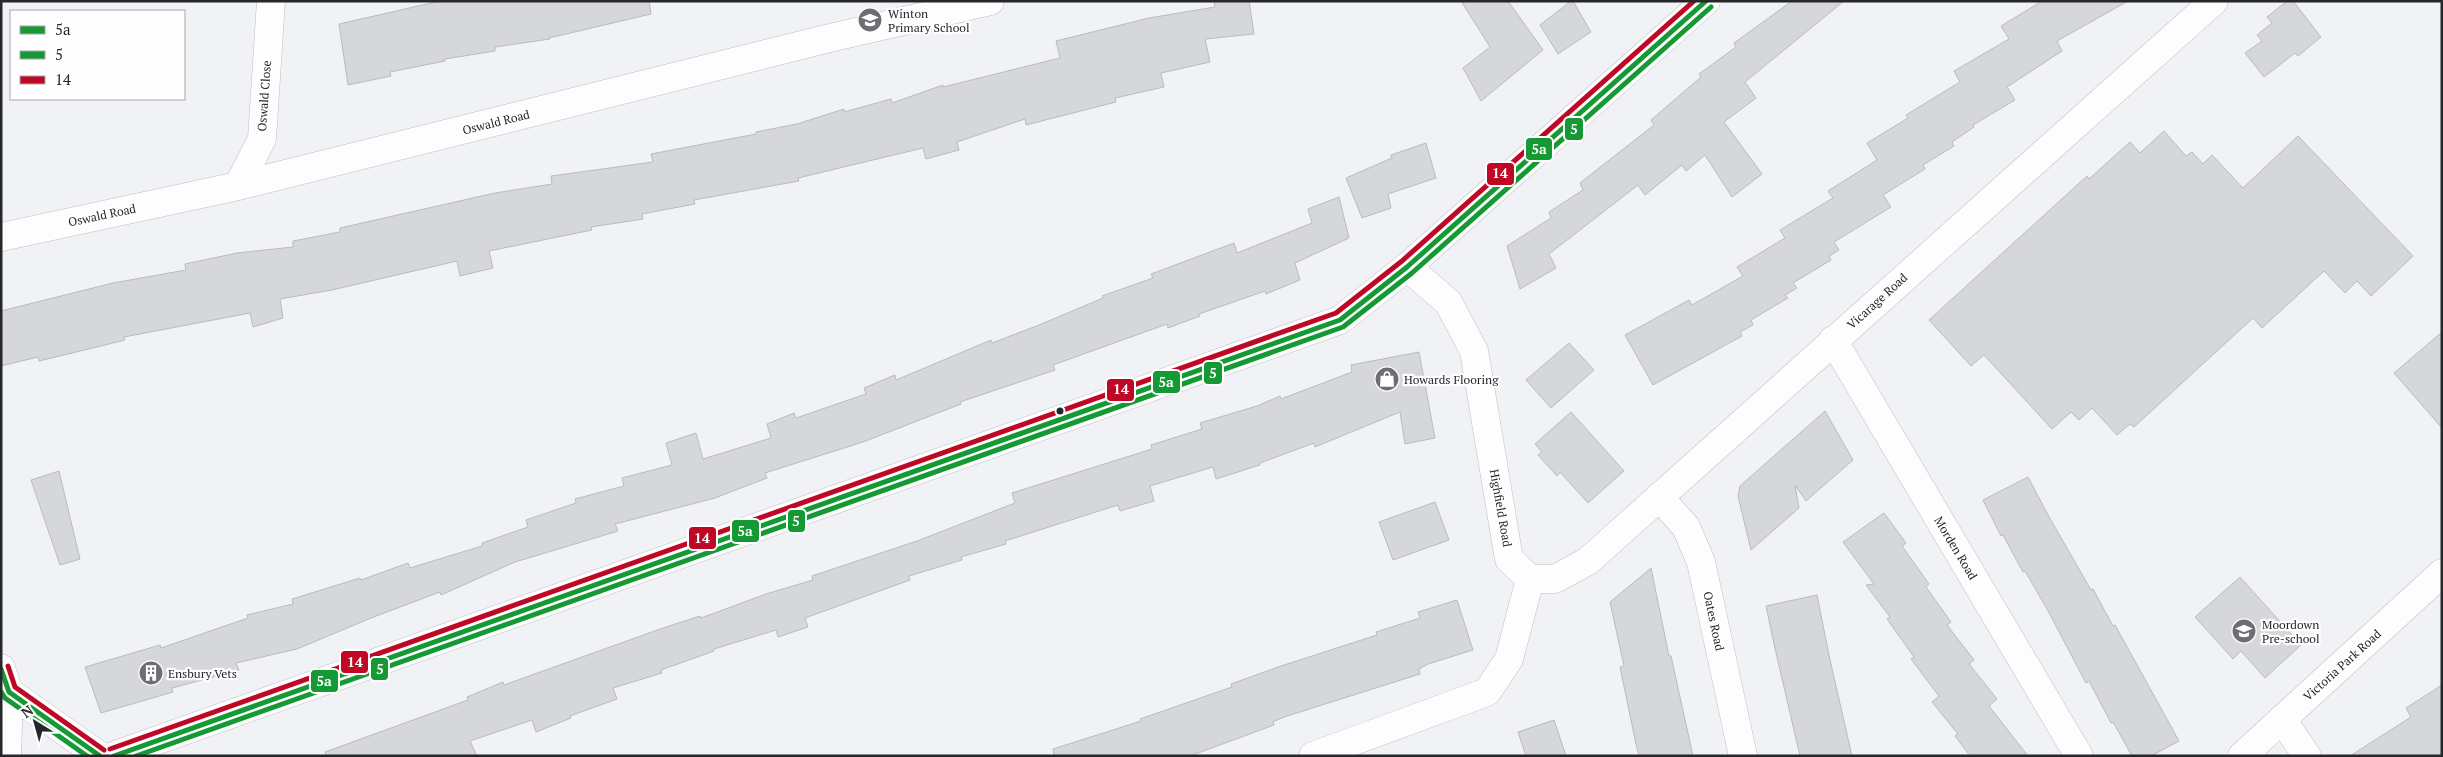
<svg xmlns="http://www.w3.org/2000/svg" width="2443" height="757" viewBox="0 0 2443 757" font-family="'PT Serif',serif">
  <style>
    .building { fill: #d6d7da; stroke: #babbbe }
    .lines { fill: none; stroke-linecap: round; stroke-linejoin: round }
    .minor-casing { stroke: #bebfc3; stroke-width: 29 }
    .major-casing { stroke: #bebfc3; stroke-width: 29 }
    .minor { stroke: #fdfdfe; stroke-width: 28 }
    .major { stroke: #fdfdfe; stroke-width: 28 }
    .bus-1-casing { stroke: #fefefe; stroke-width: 9 }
    .bus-2-casing { stroke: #fefefe; stroke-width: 9 }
    .bus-3-casing { stroke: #fefefe; stroke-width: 9 }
    .bus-1 { stroke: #149934; stroke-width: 5 }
    .bus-2 { stroke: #149934; stroke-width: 5 }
    .bus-3 { stroke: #be0826; stroke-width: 5 }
    .bus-dot { fill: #26272a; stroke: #fefefe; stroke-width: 2 }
    .labels { text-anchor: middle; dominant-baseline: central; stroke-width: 4.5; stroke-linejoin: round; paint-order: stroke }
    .poi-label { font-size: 12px; fill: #26272a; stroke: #fefefe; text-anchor: start }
    .street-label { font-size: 12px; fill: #26272a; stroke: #fefefe }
    .line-badge { stroke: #fefefe; stroke-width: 2 }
    .badge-label { font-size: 14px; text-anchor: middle; font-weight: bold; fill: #fff }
  </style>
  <rect width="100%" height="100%" fill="#f0f2f6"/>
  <g class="building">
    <path d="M440,1H649L651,14L549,38L550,39L495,47V51L445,59V61L390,72L391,76L348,85L339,24Z"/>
    <path d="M1214,1H1249L1254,34L1205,39L1210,62L1161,73L1164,87L1115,98L1116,102L1026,125L1025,119L957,142L959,150L926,159L923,148L798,178L799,181L694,200L695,204L642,214L643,219L591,227L592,230L489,251L493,268L460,276L457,261L332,290L280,299L283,318L253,327L250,313L124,337L125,340L93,348L39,361L38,357L1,366V311L113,283L186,270L185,264L237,253L293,247V241L340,232V228L495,193L552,184L551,176L653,162L651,154L756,134V132L797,124L844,109V112L891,99L892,103L943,85V87L1060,58L1056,41L1149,18L1215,7Z"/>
    <path d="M1461,1H1508L1543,50L1481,101L1463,68L1490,47Z"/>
    <path d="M1571,1H1573L1591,32L1558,54L1540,25Z"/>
    <path d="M1792,1H1844L1745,82L1756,98L1724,122L1762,174L1732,197L1705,155L1686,171L1682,165L1645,195L1638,185L1549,254L1556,268L1520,289L1507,246L1551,218L1549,212L1583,190L1580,183L1654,125L1651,120L1701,77L1699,74L1736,47L1734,43Z"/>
    <path d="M2042,1H2128L2057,41L2062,51L2007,87L2015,100L1973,125L1974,127L1952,142L1954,146L1923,165L1925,169L1883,195L1891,207L1834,242L1839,250L1829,256L1831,260L1793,283L1797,288L1785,295L1788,298L1751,320L1753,325L1740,332L1742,336L1653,385L1625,335L1689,300L1692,305L1743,276L1737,267L1785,238L1780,230L1833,198L1828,191L1877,160L1867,143L1908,118L1906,115L1960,82L1954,71L2009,39L2001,26Z"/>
    <path d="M2287,1H2293L2321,37L2298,56L2295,53L2264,77L2245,53L2262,41L2257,35L2272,23L2267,17Z"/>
    <path d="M2164,131L2186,156L2192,152L2203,164L2212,155L2243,188L2298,136L2413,256L2371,296L2357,281L2345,293L2324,271L2262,328L2253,318L2134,427L2130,424L2117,435L2092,408L2079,420L2071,412L2052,429L1984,355L1971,366L1929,320L2087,176L2089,179L2130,142L2140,153Z"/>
    <path d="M1426,143L1436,178L1388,194L1391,208L1362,218L1346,178L1392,158L1391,155Z"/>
    <path d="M1339,197L1349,238L1295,263L1300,280L1266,294L1265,291L1199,314L1200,316L1168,328L1167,324L1053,365L1055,370L960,402L961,404L863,442L765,473L767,478L715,498L615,524L618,531L515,562L441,595L440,592L371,618L297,649L236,663L239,670L172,688L173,692L101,713L85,667L160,645L161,648L248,618L247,615L293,604L292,599L360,578L361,580L408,563L410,568L482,546V543L528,527L526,520L576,503L575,499L624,486L622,478L672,465L666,443L696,433L703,459L771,438L767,424L794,413L796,418L866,394L864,388L895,375L896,380L991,340L992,343L1039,325L1103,298L1102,296L1153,278L1151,274L1234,243L1237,253L1312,223L1308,209Z"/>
    <path d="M2442,332V428L2394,373Z"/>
    <path d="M1569,343L1594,370L1551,408L1526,380Z"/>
    <path d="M1419,352L1435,438L1405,444L1400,412L1315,447L1314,443L1260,463V465L1216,479L1213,467L1150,486L1154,501L1120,511L1118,505L1005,541L1006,544L961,557L962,560L909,576L910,580L805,618L808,627L778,637L776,630L714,649V651L661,670L662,673L613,688L617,699L570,716L571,718L536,732L532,720L470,741L477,756H326L325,752L468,700L467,697L503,682L504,685L663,628L700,616L701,618L766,594L813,580L812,576L917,541L1015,503L1012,493L1152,449L1151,445L1202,429L1200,423L1257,406L1280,396L1281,399L1352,372L1351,365Z"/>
    <path d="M1825,411L1853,460L1806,501L1795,485L1799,508L1751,550L1738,496L1740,486Z"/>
    <path d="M1571,412L1624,471L1588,503L1560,472L1557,476L1538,455L1542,452L1535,444Z"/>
    <path d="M59,471L80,559L60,565L31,480Z"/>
    <path d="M2028,477L2048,515L2091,590L2093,589L2113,626L2115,625L2179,741L2151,756H2132L2113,722L2111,723L2089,681L2086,683L2047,609L2025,571L2023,572L2003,535L2001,536L1983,500Z"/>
    <path d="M1435,502L1449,540L1393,560L1379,522Z"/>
    <path d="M1884,513L1906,543L1902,546L1929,584L1926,587L1951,622L1947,625L1974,660L1969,664L1997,699L1989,706L2028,756H1970L1955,736L1958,734L1932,702L1939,696L1911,659L1914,657L1887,619L1890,617L1866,585L1874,584L1843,542Z"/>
    <path d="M1651,568L1669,656H1671L1693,756H1639L1636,744L1620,667L1624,666L1610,602Z"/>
    <path d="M2240,577L2301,645L2265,678L2241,651L2233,659L2195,617Z"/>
    <path d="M1817,595L1830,660L1852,756H1800L1774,644L1766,606Z"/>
    <path d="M1457,600L1473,650L1428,664L1419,669L1420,674L1284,717L1273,722L1274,725L1190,756H1054L1053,749L1141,721L1140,719L1232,687L1231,684L1278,667L1377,635L1376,632L1420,618L1418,612Z"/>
    <path d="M2442,685V756H2350L2411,717L2406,708Z"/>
    <path d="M1554,720L1566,756H1526L1518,732Z"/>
  </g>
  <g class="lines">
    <defs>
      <g id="minor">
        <path d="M238,186L262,139L271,1"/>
        <path d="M1,237L238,186L834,37L990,1"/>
        <path d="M1833,340L2079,756"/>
        <path d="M1659,497L1686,527L1701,562L1743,756"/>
        <path d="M1530,579H1555L1588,561L2214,1"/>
        <path d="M9,692L100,756"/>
        <path d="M2282,719L2307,756"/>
        <path d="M113,756L1340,320L1407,267L1706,1"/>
        <path d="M1313,756L1487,692L1509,659L1530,579L1509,559L1474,351L1448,302L1407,267"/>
        <path d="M2242,756L2442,573"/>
      </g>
      <path id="major" d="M1,668L9,692L7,756"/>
    </defs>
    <use href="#minor" class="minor-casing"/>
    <use href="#major" class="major-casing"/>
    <use href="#minor" class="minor"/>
    <use href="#major" class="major"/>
    <defs>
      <g id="bus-1">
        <path d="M1,669L9,692L100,756"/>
        <path d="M114,756L1340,320L1407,267L1706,1"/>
      </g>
      <g id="bus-2">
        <path d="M1,692L5,698L87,756"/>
        <path d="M136,756L1343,327L1412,273L1711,7"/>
      </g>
      <g id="bus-3">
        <path d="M8,666L15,687L104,750"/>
        <path d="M110,749L1336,313L1402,261L1694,1"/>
      </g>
    </defs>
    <use href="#bus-1" class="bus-1-casing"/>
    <use href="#bus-2" class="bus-2-casing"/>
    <use href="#bus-3" class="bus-3-casing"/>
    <use href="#bus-1" class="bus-1"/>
    <use href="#bus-2" class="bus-2"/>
    <use href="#bus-3" class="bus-3"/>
  </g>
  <defs>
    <symbol id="school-disc" viewBox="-11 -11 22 22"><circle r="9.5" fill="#6d6e71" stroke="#fefefe"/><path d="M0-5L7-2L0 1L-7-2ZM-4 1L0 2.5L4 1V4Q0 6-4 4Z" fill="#fff"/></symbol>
    <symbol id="shop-disc" viewBox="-11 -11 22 22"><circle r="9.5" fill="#6d6e71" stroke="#fefefe"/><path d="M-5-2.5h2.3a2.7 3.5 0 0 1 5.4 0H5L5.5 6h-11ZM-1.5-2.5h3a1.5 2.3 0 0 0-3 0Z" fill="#fff"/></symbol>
    <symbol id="building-disc" viewBox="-11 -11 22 22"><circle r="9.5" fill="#6d6e71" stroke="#fefefe"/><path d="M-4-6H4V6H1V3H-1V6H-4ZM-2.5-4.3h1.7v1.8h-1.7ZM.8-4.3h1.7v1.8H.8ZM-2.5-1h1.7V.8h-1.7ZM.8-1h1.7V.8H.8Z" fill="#fff"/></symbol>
  </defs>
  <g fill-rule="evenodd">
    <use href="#school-disc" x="856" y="6" width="28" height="28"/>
    <use href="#shop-disc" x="1373" y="365" width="28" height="28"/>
    <use href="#school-disc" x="2230" y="617" width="28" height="28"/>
    <use href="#building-disc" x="137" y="659" width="28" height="28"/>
  </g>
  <circle class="bus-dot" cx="1060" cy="411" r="4.5"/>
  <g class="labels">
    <g class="poi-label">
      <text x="888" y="13">Winton<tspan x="888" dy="14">Primary School</tspan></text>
      <text x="1404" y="379">Howards Flooring</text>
      <text x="2262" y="624">Moordown<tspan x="2262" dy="14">Pre-school</tspan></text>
      <text x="168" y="673">Ensbury Vets</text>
    </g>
    <g class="street-label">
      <text transform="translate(264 96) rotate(-86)">Oswald Close</text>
      <text transform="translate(496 122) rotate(-14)">Oswald Road</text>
      <text transform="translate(102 215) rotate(-12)">Oswald Road</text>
      <text transform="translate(1877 301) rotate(-42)">Vicarage Road</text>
      <text transform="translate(1501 508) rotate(80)">Highfield Road</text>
      <text transform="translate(1956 548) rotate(59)">Morden Road</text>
      <text transform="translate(1714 621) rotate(78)">Oates Road</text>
      <text transform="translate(2342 665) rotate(-42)">Victoria Park Road</text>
    </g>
  </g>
  <g class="line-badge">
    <rect x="1564" y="117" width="20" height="24" rx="5" fill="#149934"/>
    <rect x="1525" y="137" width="28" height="24" rx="5" fill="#149934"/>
    <rect x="1486" y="162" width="29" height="24" rx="5" fill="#be0826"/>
    <rect x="1203" y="361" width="20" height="24" rx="5" fill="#149934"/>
    <rect x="1152" y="370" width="29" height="24" rx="5" fill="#149934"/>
    <rect x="1106" y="378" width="29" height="24" rx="5" fill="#be0826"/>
    <rect x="787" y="509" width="19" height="24" rx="5" fill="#149934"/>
    <rect x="731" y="519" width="29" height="24" rx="5" fill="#149934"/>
    <rect x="688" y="526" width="29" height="24" rx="5" fill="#be0826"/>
    <rect x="340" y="650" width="29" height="24" rx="5" fill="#be0826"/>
    <rect x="370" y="657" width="19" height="24" rx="5" fill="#149934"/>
    <rect x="310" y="669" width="29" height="24" rx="5" fill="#149934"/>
  </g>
  <g class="badge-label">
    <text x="1574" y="134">5</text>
    <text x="1539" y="154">5a</text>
    <text x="1500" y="178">14</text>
    <text x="1213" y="378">5</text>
    <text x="1166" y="387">5a</text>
    <text x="1121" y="394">14</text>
    <text x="796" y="526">5</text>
    <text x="745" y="536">5a</text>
    <text x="702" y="543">14</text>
    <text x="355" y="667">14</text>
    <text x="380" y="674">5</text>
    <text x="324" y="686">5a</text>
  </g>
  <rect width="2443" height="757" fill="none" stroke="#26272a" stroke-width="5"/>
  <rect x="10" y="10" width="175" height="90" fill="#fefefe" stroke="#a8a8a9"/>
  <rect x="20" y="26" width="25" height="8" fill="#149934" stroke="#a8a8a9"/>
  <text x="55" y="35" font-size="15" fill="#26272a">5a</text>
  <rect x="20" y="51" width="25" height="8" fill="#149934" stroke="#a8a8a9"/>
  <text x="55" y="60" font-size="15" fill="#26272a">5</text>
  <rect x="20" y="76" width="25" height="8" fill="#be0826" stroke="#a8a8a9"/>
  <text x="55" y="85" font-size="15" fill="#26272a">14</text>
  <g transform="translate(35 722) rotate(323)" stroke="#fefefe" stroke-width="4" paint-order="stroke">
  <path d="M0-4L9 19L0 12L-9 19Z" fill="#26272a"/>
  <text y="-8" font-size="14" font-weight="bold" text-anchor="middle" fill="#26272a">N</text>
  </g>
</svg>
